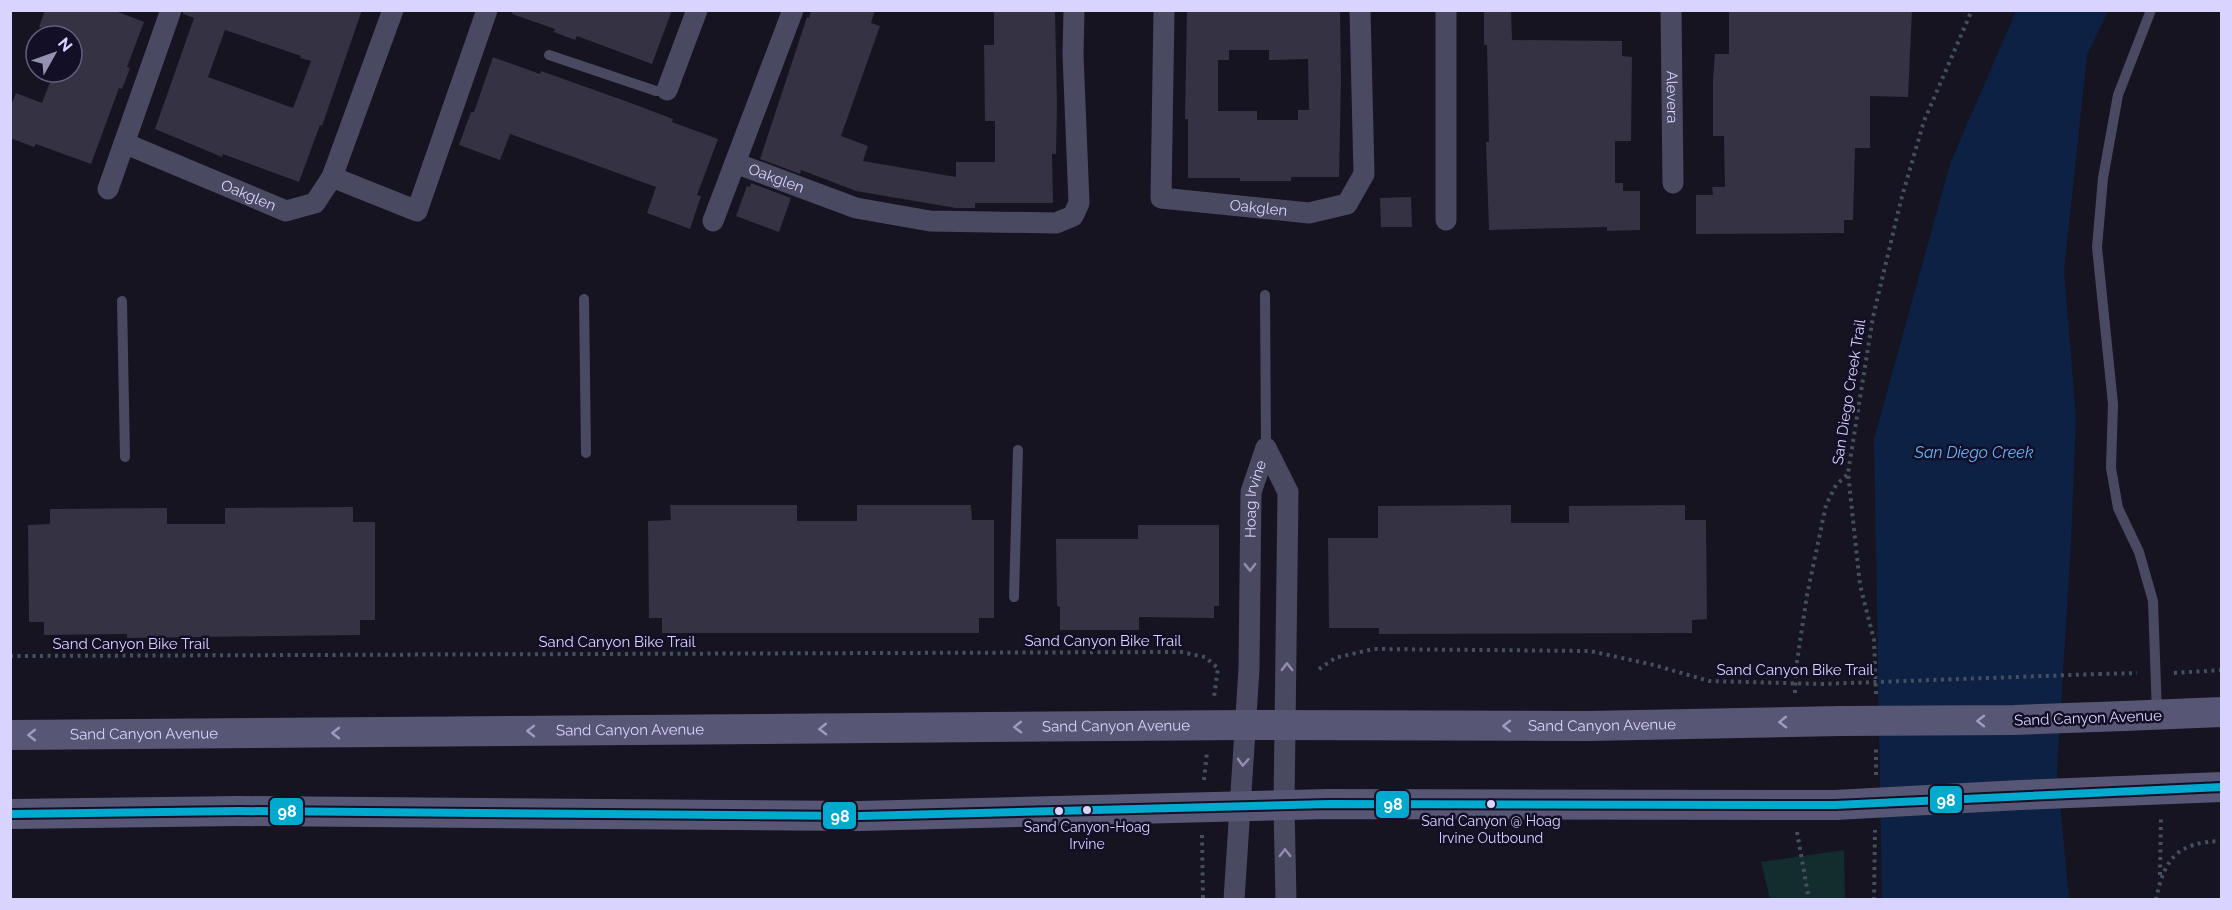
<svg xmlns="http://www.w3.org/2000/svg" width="2232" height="910" viewBox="0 0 2232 910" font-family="Raleway,sans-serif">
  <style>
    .green { fill: #132c2d }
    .water { fill: #0d2144 }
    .building { fill: #343243; fill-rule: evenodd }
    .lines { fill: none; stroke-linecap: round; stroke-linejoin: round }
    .path { stroke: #44505f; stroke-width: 4; stroke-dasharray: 3 4.5; stroke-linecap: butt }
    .service { stroke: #4a4962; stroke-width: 10 }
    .minor { stroke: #4a4962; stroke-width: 21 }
    .secondary { stroke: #575674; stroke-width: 30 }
    .path-bridge { stroke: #44505f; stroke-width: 4; stroke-dasharray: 3 4.5; stroke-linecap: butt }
    .secondary-bridge { stroke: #575674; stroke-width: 30 }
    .bus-1-casing { stroke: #130f26; stroke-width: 12 }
    .bus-1 { stroke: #00a9ce; stroke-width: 8 }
    .oneway { stroke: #928eb0 }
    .oneway2 { stroke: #9e9bc0 }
    .bus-dot { fill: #d9d4ff; stroke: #130f26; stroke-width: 2 }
    .labels { text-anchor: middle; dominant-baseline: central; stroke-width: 5; stroke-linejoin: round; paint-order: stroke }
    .bus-label { font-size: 14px; fill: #d9d4ff; stroke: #130f26 }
    .street-label { font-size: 15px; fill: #d9d4ff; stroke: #130f26 }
    .water-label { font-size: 16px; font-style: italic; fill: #62b6ff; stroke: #130f26 }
    .line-badge { stroke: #130f26; stroke-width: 2 }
    .badge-label { font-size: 16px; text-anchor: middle; font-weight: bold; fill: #fff }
  </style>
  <rect width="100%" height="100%" fill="#161421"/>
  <path class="green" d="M1844,850L1845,899H1770L1761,862Z"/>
  <path class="water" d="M2016,11H2108L2087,55L2064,271L2076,417L2071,543L2057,770L2069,899H1882L1874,439L1950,164Z"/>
  <g class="building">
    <path d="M45,10H113L144,22L127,67L130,68L122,89L119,88L91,164L36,144L34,147L10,138V108L16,93L42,103L54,72H72V36H63L39,27Z"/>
    <path d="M183,10H362L322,126L320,125L299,182L223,154L222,157L155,129L194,18L183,14ZM225,30L301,56L300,58L311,61L293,108L208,77Z"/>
    <path d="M513,10H672L652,64L577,36L575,40L554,32L555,29L512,14Z"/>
    <path d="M811,10H875L871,23L880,26L841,136L868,146L863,161L956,177V162H995V121H985L984,45H994V10L1055,11L1057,104L1056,154H1052L1053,203H975V208H956L856,191L801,170L800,174L760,159L807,17L809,18Z"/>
    <path d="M1187,10H1340L1341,80L1339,177H1291V181H1240V178H1188V119H1185ZM1229,50H1269V60L1308,59L1309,110H1298V120H1257V111H1218V60H1229Z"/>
    <path d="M1484,10H1511L1512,40L1622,41V56L1632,57L1631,141H1615V183H1623V191H1640V230L1607,231V227L1489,230L1486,142H1489L1488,89L1487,45H1484Z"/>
    <path d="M1729,10H1912L1908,97L1870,96V148H1855L1853,220H1844V233L1696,234V195H1713L1712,187H1725L1724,136H1713V78L1715,54H1729Z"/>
    <path d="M493,57L540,74L541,71L628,102L673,119L672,122L718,139L697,195L701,196L690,229L647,213L656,187L510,134L500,160L459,145L471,112H474Z"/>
    <path d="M751,183L791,198L779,232L736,216L747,186L750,187Z"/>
    <path d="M1411,197L1412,227H1381L1380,198Z"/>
    <path d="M670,505H797V521H857V505H971L972,520H994V618H979V633H662V618H649L648,521L671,520Z"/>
    <path d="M1511,505V523H1569V506L1685,505V520H1706L1707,619L1692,620V633L1379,634V628H1329L1328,538H1378V506Z"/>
    <path d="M353,507V522H375V620H360V635L127,638V634L44,635V622H29L28,525L50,524V509L167,508V524H225V508Z"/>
    <path d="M1138,525H1219V606H1214V618L1139,617V630H1060V607L1057,606L1056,539H1138Z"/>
  </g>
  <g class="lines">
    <g class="path">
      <path d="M10,656L1181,652L1205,657L1218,668L1214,697"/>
      <path d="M1319,669L1335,658L1373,649L1590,651L1654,665L1709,681L1821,684"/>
      <path d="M2174,673L2222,670"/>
      <path d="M2099,674L2137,673"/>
      <path d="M1795,693L1796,668L1807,595L1826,505L1836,485L1848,474"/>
      <path d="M1876,694L1874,640L1860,585L1848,473L1873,317L1901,200L1924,121L1972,10"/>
      <path d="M1876,775V749"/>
      <path d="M1204,780L1207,752"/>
      <path d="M1797,832L1809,900"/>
      <path d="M1202,835L1203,900"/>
      <path d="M2160,875L2161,817"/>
      <path d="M1874,900L1875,830"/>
      <path d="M2156,900C2164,858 2178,842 2222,841"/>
    </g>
    <g class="service">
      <path d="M2151,10L2118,95L2103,178L2097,247L2113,404L2111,468L2118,508L2139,552L2153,601L2157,714"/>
      <path d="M549,55L656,91L667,90"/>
      <path d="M1265,295L1266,448"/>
      <path d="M584,299L586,453"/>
      <path d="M122,301L125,457"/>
      <path d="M1014,597L1018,450"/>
    </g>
    <g class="minor">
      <path id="s1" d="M1164,10L1161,198L1309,213L1347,204L1364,174L1360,10"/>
      <path id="s2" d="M1671,10L1673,183"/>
      <path d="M667,90L697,10"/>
      <path id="s3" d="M124,143L286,211L315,203L332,177L393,10"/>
      <path id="s4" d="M735,163L856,208L930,221L1056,223L1073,216L1079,203L1073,54L1074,10"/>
      <path d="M332,177L417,211L487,10"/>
      <path d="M108,189L171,10"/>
      <path d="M1446,220V10"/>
      <path d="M713,221L793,10"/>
      <path d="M1266,448L1288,492L1284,806L1286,900"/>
      <path id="s5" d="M1234,900L1249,669L1251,492L1266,448"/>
    </g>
    <g class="secondary">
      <path d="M2124,716L2222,712"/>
      <path id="s6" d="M10,735L1245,725L1587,726L1841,721"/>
      <path d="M2020,795L2222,787"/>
      <path d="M10,814L239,811L859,816L1329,804L1835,805"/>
    </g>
    <path class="path-bridge" d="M1821,684L2099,674"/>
    <g class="secondary-bridge">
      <path d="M1841,721L2014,720L2124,716"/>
      <path d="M1835,805L2020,795"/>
    </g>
    <defs>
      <path id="bus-1" d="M10,814L239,811L859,816L1329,804L1835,805L2222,787"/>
    </defs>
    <use href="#bus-1" class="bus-1-casing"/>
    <use href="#bus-1" class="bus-1"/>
  </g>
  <defs><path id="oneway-chevron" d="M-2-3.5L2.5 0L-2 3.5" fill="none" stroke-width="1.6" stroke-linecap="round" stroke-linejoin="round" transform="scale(1.5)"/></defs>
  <g class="oneway">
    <use href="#oneway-chevron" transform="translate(1250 567) rotate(90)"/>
    <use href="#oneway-chevron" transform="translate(1287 667) rotate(-90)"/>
    <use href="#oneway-chevron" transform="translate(1243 762) rotate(93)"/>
    <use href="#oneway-chevron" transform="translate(1285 853) rotate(-91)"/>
  </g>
  <g class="oneway2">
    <use href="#oneway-chevron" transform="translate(1981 721) rotate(180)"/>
    <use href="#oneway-chevron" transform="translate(1783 722) rotate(179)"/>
    <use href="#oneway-chevron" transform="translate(1507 726) rotate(180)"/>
    <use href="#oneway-chevron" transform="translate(1018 727) rotate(179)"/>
    <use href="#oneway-chevron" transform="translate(823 729) rotate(179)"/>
    <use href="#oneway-chevron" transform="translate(531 731) rotate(180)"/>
    <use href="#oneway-chevron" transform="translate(336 733) rotate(180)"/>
    <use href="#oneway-chevron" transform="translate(32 735) rotate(180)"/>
  </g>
  <g class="bus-dot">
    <circle cx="1491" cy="804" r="5"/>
    <circle cx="1087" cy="810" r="5"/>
    <circle cx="1059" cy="811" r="5"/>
  </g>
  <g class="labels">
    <g class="bus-label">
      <text x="1491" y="821">Sand Canyon @ Hoag<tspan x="1491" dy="17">Irvine Outbound</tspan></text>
      <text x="1087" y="827">Sand Canyon-Hoag<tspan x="1087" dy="17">Irvine</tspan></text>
    </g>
    <g class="street-label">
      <text stroke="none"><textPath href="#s2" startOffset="87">Alevera</textPath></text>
      <text stroke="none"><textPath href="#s4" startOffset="44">Oakglen</textPath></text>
      <text stroke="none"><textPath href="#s3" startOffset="135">Oakglen</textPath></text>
      <text stroke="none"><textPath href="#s1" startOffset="286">Oakglen</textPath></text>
      <text transform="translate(1849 392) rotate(-81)">San Diego Creek Trail</text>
      <text stroke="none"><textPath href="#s5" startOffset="402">Hoag Irvine</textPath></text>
      <text x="1103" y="641">Sand Canyon Bike Trail</text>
      <text x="617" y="642">Sand Canyon Bike Trail</text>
      <text x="131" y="644">Sand Canyon Bike Trail</text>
      <text x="1795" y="670">Sand Canyon Bike Trail</text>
      <text transform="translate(2088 718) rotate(-2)">Sand Canyon Avenue</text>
      <text stroke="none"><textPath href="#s6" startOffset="1592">Sand Canyon Avenue</textPath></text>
      <text stroke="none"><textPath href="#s6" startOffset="1106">Sand Canyon Avenue</textPath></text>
      <text stroke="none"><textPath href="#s6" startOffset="620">Sand Canyon Avenue</textPath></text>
      <text stroke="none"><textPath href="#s6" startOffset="134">Sand Canyon Avenue</textPath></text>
    </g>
    <g class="water-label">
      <text x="1974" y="452">San Diego Creek</text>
    </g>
  </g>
  <g class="line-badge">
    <rect x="1929" y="785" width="34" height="29" rx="6" fill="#00a9ce"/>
    <rect x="1375" y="790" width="35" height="29" rx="6" fill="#00a9ce"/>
    <rect x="269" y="797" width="35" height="29" rx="6" fill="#00a9ce"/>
    <rect x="822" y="801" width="35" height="29" rx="6" fill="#00a9ce"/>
  </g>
  <g class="badge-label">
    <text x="1946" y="806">98</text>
    <text x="1393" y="810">98</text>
    <text x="287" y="817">98</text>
    <text x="840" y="822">98</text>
  </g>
  <rect width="2232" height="910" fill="none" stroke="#d9d4ff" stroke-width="24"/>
  <g transform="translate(54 54) rotate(50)"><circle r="28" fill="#130f26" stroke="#625e7d" stroke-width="1.5"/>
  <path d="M0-4.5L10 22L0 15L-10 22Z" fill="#9591b1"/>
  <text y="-9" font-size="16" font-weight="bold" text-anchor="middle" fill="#d9d4ff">N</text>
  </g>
</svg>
